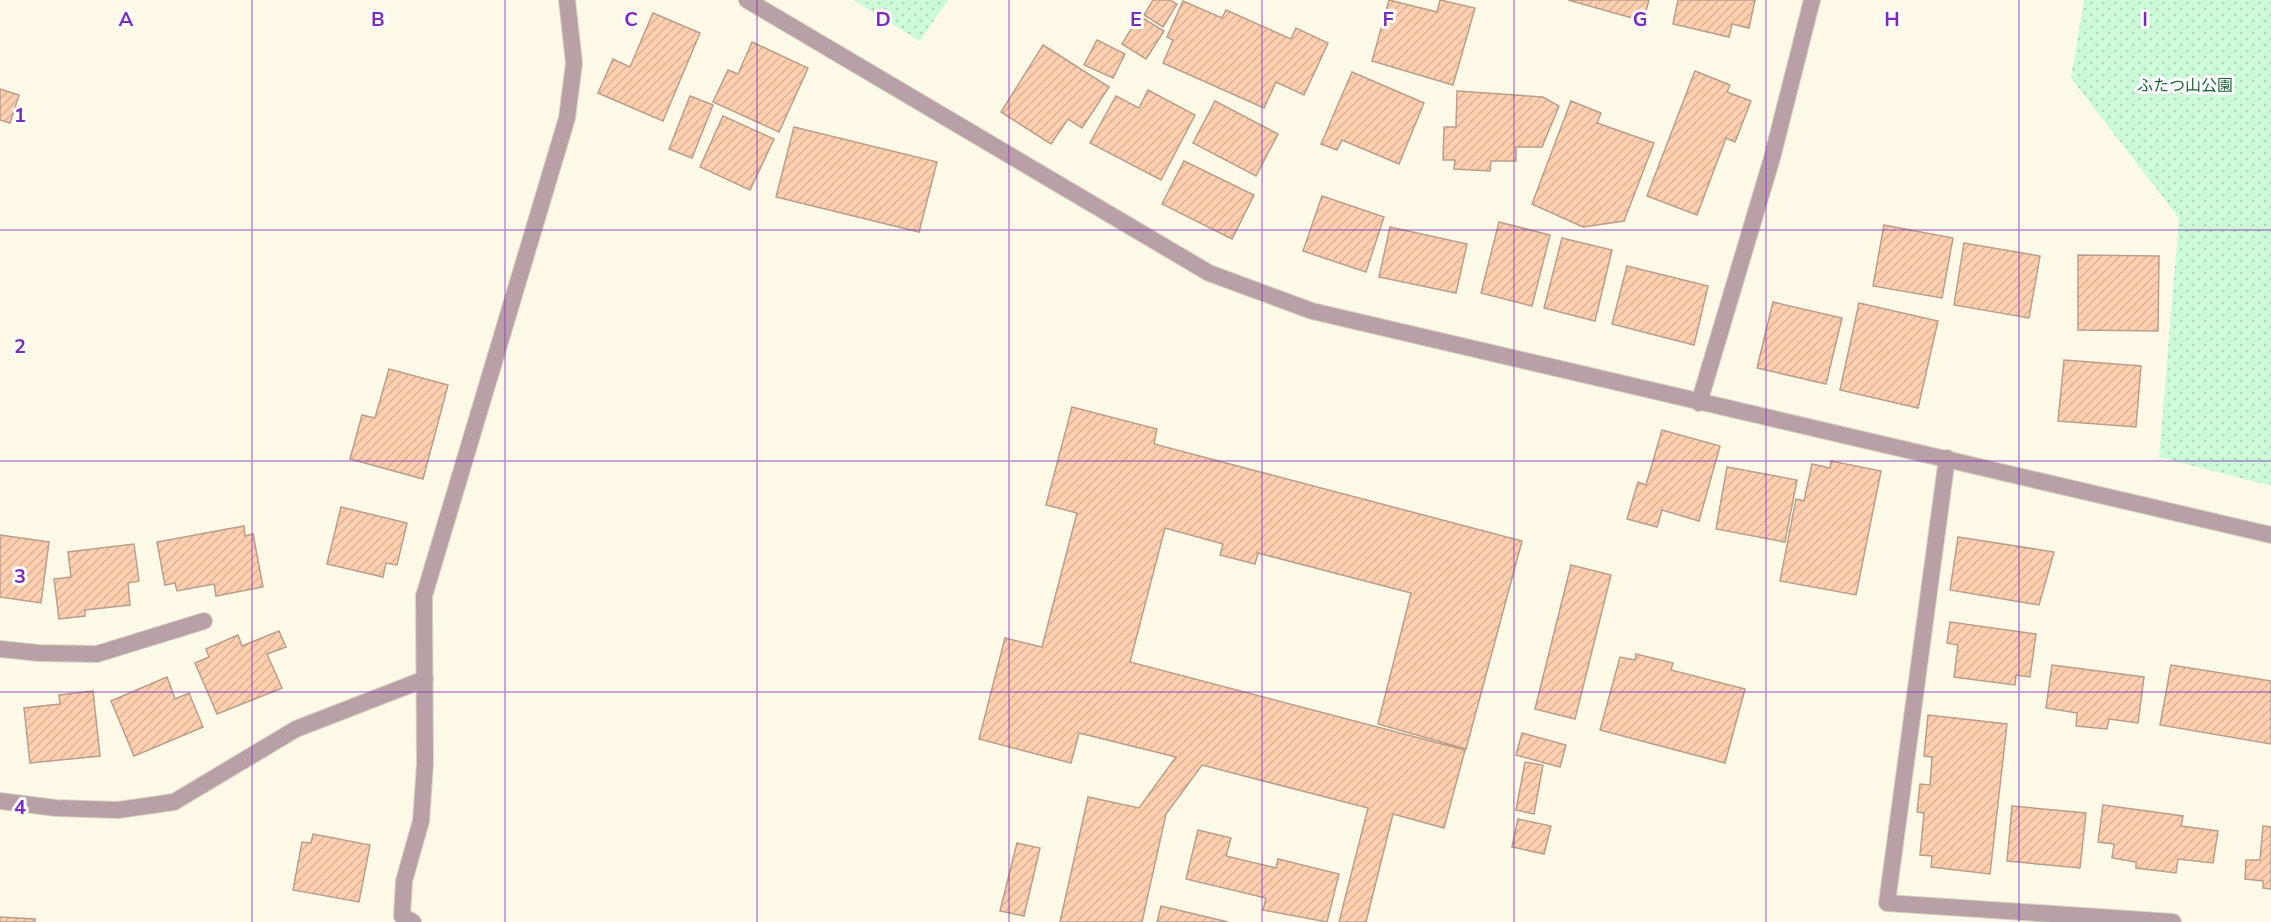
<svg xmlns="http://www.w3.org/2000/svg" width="2271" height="922" viewBox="0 0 2271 922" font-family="'Nunito Sans','Noto Sans JP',sans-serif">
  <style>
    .grass { fill: url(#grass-dots) }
    .building { fill: url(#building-hatch); stroke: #ba9e8c; stroke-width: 1.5 }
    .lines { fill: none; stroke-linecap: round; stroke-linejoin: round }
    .minor-casing { stroke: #d8d4c2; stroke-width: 18 }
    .minor { stroke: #b9a0a6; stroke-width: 16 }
    .grid { fill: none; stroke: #7b2cbf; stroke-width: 1.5; stroke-opacity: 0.55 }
    .labels { text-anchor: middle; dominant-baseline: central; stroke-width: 6; stroke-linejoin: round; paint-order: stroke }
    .park-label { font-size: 16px; fill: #1d6136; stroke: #fff }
    .grid-label { font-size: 20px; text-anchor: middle; font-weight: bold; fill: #7b2cbf; stroke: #fff; stroke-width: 6; stroke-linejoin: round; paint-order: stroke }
  </style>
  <defs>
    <pattern id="grass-dots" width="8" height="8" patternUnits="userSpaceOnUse" patternTransform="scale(1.5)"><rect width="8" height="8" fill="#ccf9d7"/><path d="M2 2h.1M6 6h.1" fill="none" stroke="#afd5b8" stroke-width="1.8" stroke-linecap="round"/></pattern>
    <pattern id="building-hatch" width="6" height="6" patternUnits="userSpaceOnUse" patternTransform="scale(1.5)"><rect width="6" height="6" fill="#ffd0b0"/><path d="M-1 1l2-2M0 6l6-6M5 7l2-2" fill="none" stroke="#dbb297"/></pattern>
  </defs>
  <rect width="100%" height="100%" fill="#fffae7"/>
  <g class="grass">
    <path d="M853,0H948L920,41Z"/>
    <path d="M2084,0H2271V486L2159,457L2179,218L2071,78Z"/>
  </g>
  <g class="building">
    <path d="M1153,0H1170L1177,4L1163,27L1144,15Z"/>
    <path d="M1389,0L1437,12L1440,0L1475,8L1453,85L1372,61Z"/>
    <path d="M1568,0H1649L1643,21Z"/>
    <path d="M1678,0H1755L1749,28L1732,24L1729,37L1673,24Z"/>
    <path d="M1183,1L1222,18L1226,10L1291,39L1296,28L1328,43L1304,95L1276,82L1264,108L1163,63L1173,40L1167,37Z"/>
    <path d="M653,13L700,33L663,121L598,93L613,59L630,67Z"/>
    <path d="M1139,16L1164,31L1146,59L1122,44Z"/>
    <path d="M1097,40L1125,54L1113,78L1084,65Z"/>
    <path d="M752,42L808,68L779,132L713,102L728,70L738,74Z"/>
    <path d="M1043,45L1109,87L1082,128L1068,119L1051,144L1001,112Z"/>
    <path d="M1695,71L1730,85L1727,92L1751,101L1735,142L1726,138L1697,215L1647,196Z"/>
    <path d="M1352,72L1424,103L1399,164L1342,140L1337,150L1321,144Z"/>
    <path d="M0,89L19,95L10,123L0,120Z"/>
    <path d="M1148,90L1195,115L1161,180L1090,143L1116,96L1139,108Z"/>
    <path d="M1457,91L1543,97L1559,106L1542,147H1516V161H1491L1490,171L1454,169L1455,160H1443L1444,127H1456Z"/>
    <path d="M690,96L713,105L692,158L669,149Z"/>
    <path d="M1215,101L1278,134L1256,176L1193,143Z"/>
    <path d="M1571,101L1601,113L1597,123L1654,143L1624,221L1583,227L1532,204Z"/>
    <path d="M723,116L774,139L750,190L700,167Z"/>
    <path d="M794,127L937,162L919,232L776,197Z"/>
    <path d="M1184,161L1254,195L1232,239L1162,204Z"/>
    <path d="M1322,196L1384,217L1366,272L1303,251Z"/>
    <path d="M1499,222L1550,235L1532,306L1481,293Z"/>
    <path d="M1884,225L1953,238L1942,298L1873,286Z"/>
    <path d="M1390,227L1467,244L1456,293L1379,277Z"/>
    <path d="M1562,238L1612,250L1595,321L1544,308Z"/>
    <path d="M1964,243L2040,256L2029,318L1954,305Z"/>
    <path d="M2078,255L2159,256L2158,331L2078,330Z"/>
    <path d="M1627,266L1708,286L1694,345L1612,324Z"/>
    <path d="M1773,302L1842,318L1826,384L1757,368Z"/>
    <path d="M1859,303L1938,321L1918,408L1840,390Z"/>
    <path d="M2064,360L2141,366L2136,427L2058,421Z"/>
    <path d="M389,369L448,385L423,479L350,459L362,415L375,418Z"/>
    <path d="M1072,407L1157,429L1154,444L1522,541L1466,749L1378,724L1411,593L1258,553L1255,564L1220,555L1223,544L1165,528L1130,662L1465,750L1444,828L1393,814L1366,922H1339L1368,808L1202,765L1166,814L1142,922H1060L1088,797L1139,808L1176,757L1079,733L1071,763L979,739L1005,638L1042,647L1077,513L1046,505Z"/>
    <path d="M1662,430L1720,446L1699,521L1662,510L1657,527L1627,519L1638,482L1646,485Z"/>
    <path d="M1831,461L1881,471L1856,595L1780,581L1796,499L1804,501L1812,464L1830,468Z"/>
    <path d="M1727,467L1797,480L1785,542L1716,529Z"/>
    <path d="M341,507L407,523L397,565L386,563L383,577L327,564Z"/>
    <path d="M244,526L245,536L253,534L263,587L216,596L214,584L177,591L175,583L165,585L157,542Z"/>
    <path d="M0,535L49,542L41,603L0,597Z"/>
    <path d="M1958,537L2054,552L2039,605L1950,590Z"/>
    <path d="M134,544L139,581L128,583L130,605L85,610V616L59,619L54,579L71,577L68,552Z"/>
    <path d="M1571,565L1611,575L1575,719L1535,709Z"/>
    <path d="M1950,622L2036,634L2030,677L2016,675L2015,685L1954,677L1958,645L1947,643Z"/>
    <path d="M279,631L286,647L267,654L282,688L217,714L195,663L209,657L206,649L238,635L242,646Z"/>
    <path d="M1636,654L1673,663L1671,670L1745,689L1725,763L1600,730L1620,657L1635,660Z"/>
    <path d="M2052,665L2144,677L2138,723L2109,719L2107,729L2076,726L2077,713L2046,708Z"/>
    <path d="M2171,665L2271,681V744L2160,725Z"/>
    <path d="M167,677L175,699L189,693L203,727L134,756L111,701Z"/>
    <path d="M93,691L100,756L30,763L24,708L60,704L59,695Z"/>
    <path d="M1928,715L2007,724L1990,874L1931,867L1932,856L1920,855L1924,813L1917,812L1920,784L1930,785L1932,757L1924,756Z"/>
    <path d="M1522,733L1566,745L1560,767L1516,755Z"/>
    <path d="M1525,762L1543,765L1534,814L1516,810Z"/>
    <path d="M2103,805L2183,816L2181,826L2218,831L2213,863L2178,859L2176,873L2136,868V862L2112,858L2114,844L2098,842Z"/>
    <path d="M2012,806L2086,813L2080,868L2007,861Z"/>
    <path d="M1518,819L1551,826L1544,854L1512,847Z"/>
    <path d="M2263,826L2271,827V889L2263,888V881L2245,879L2246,860H2260Z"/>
    <path d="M1198,830L1231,838L1226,856L1276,868L1278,859L1339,874L1327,922L1263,910L1266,898L1186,879Z"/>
    <path d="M313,834L370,845L359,902L293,890L302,842L311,843Z"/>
    <path d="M1017,843L1040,848L1024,916L1000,911Z"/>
    <path d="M1161,906L1228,922H1157Z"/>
    <path d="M0,917L35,919V922H0Z"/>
  </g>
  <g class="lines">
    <defs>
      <g id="minor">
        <path d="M747,0L1209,273L1312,311L2271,535"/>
        <path d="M1699,403L1772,158L1812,0"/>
        <path d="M1947,458L1887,903L2173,922"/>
        <path d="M0,649L39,653L97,654L204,621"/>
        <path d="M0,801L56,808L118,810L174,802L296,729L425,679"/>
        <path d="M413,922L402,916L404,881L421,821L425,764L424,596L567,118L574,63L567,0"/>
      </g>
    </defs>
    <use href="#minor" class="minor-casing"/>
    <use href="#minor" class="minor"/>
  </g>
  <path class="grid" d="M252,0V922M505,0V922M757,0V922M1009,0V922M1262,0V922M1514,0V922M1766,0V922M2019,0V922M0,230H2271M0,461H2271M0,692H2271"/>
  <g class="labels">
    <g class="park-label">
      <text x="2185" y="86">ふたつ山公園</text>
    </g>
  </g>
  <g class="grid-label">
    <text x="126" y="26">A</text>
    <text x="378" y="26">B</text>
    <text x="631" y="26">C</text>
    <text x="883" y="26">D</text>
    <text x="1136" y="26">E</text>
    <text x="1388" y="26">F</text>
    <text x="1640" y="26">G</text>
    <text x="1892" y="26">H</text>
    <text x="2145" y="26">I</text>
    <text x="20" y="122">1</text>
    <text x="20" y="353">2</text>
    <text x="20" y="583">3</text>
    <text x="20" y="814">4</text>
  </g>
</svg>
